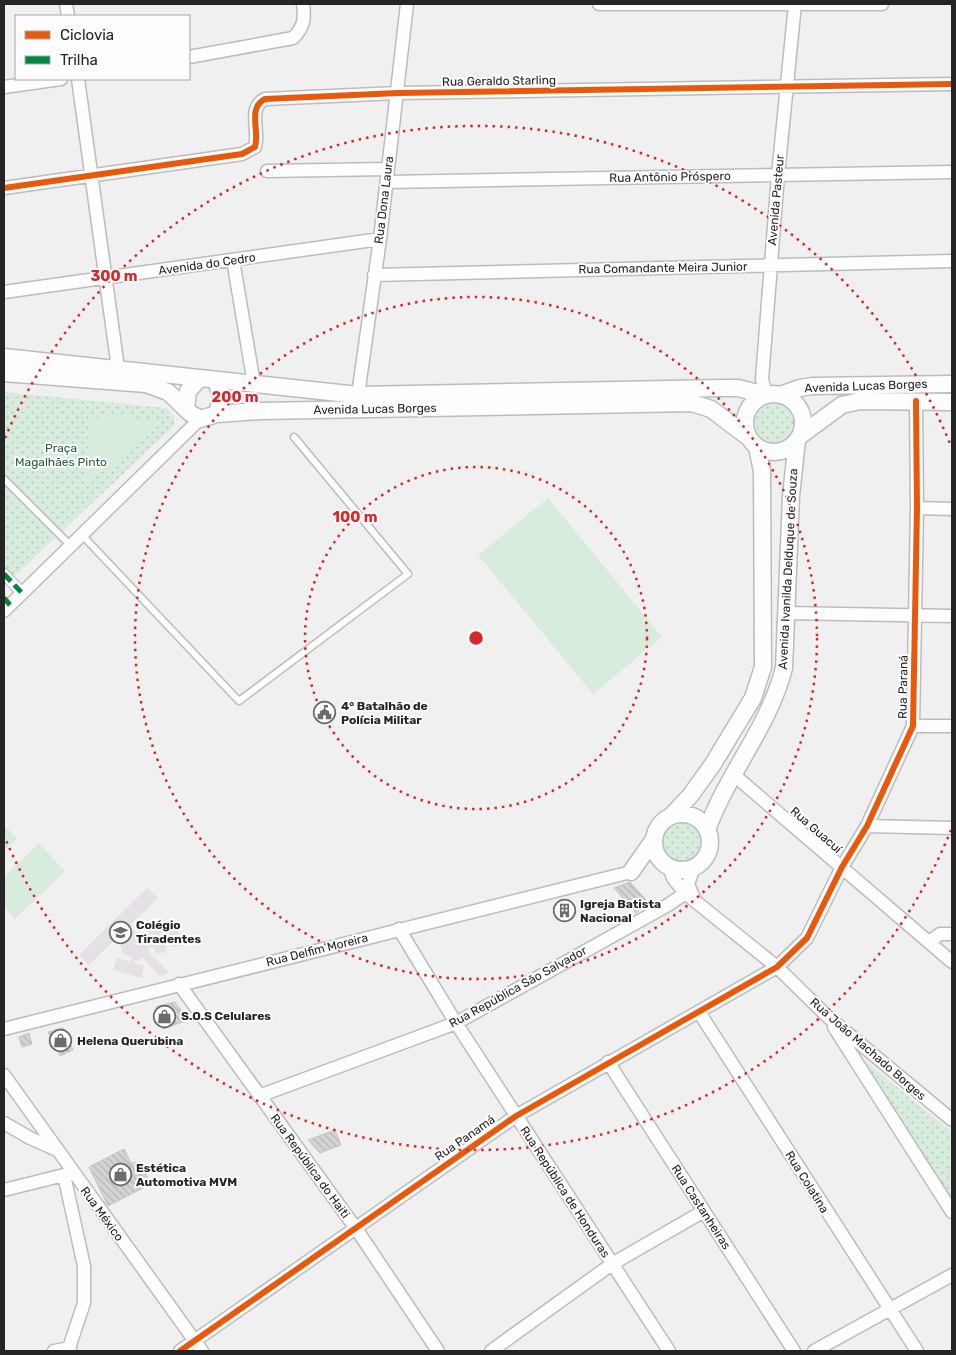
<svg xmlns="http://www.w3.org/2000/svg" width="956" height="1355" viewBox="0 0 956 1355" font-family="Rubik,sans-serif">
<defs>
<pattern id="grass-dots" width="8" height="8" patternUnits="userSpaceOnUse" patternTransform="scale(1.25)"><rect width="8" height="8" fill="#d7ecdc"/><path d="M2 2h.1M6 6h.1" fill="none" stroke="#b8cabd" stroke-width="1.8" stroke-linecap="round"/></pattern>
<pattern id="building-back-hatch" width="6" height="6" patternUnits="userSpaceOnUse" patternTransform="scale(1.25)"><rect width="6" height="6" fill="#d4d4d3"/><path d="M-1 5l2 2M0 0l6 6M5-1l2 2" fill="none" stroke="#b6b6b5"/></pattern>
</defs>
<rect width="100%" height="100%" fill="#f0f0f0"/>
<!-- built -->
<path fill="#e5e0e5" d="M147,888l11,10 -32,31 18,5 5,4 -1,-9 12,-3 3,13 7,-1 -3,-15 9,-2 6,24 -9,2 -2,-6 -6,2 1,9 -10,2 -2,-7 -6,1 1,4 20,21 -10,3 -16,-18 -10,4 11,4 -3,12 -28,-8 4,-12 13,4 2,-4 -10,-5 -1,-12 5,-4 -4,-4 -33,32 -10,-10z"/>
<!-- grass -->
<path fill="url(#grass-dots)" d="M4,392l162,16 8,8v10l-170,160z
M753 423a21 21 0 1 1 42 0a21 21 0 1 1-42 0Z
M658 842a23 23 0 1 1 46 0a23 23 0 1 1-46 0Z
M864,1060l88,72v70z"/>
<!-- garden -->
<path fill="#d7ecdc" d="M123,416l34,6 -39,39 -32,22 3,-65z
M548,498l114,139 -69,57 -115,-139z
M4,825l13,13 -13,13z
M39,843l26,28 -50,48 -11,-12v-30z"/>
<!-- building -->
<path fill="url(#building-back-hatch)" stroke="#c7c6c6" d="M630,882l18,20 -12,11 -22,-25z
M565,901l9,11 -11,9 -9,-12z
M175,1002l13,18 -25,9 -7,-22z
M63,1028l10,22 -13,6 -12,-24z
M29,1033l3,11 -10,3 -3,-10z
M335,1130l6,15 -21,8 -12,-13z
M124,1149l7,14 9,-1 11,22 -43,22 -19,-39z"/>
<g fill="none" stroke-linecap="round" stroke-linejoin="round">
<defs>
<path id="service" d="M4,479l67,67
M82,535l157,166 169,-127 -114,-137"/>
<path id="pedestrian" d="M4,574l18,19"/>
<path id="minor" d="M66,4l2,12
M599,4h283
M189,57l104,-19c11,-11 12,-19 10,-34
M78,79l40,289
M4,87l57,-8
M267,171l121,-2
M387,182l565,-10
M4,188l238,-34 13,-7c5,-16 -8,-39 10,-48l133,-6 554,-9
M233,260l21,124
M374,275l578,-14
M4,292l376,-53
M358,395l22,-156 27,-235
M766,395l-4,-16 16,-204 17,-171
M917,508l35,1
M4,611l196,-192
M787,613l165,3
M913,726h39
M734,775l218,187
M867,826l85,2
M669,867l4,11 12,15 92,74 51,50 124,103
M693,896l-5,-12 6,-17
M399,929l57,94 213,328
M929,942l11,-8h12
M179,984l178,246 81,121
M699,1012l218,339
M834,1027l118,185
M4,1029l627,-157
M608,1062l186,289
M4,1075l198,276
M259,1096l197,-73 212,-118 22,-15
M4,1123l26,15 27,12
M64,1175l20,91v37l-16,48
M4,1190l68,-17
M54,1351l16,-3
M180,1351l336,-235 261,-149 30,-29 35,-71 25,-41 46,-100 4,-218 -1,-107
M491,1351l121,-87 92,-53
M814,1351l138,-76"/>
<path id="tertiary" d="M4,357l354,38 365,-7h15l28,7
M4,373l142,11 22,8 22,21 10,6 17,-5 44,-3 431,-8 19,6 37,28
M216,380l5,17 -4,17
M745 423a29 29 0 1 1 58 0a29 29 0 1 1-58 0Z
M780,395l20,-7 12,-2 140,-2
M186,409l2,-18 12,-13
M801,435l41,-30 18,-4 92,1
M654 842a28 28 0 1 1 56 0a28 28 0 1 1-56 0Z
M671,816l19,-20 23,-32 40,-66 10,-31 -1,-196 -5,-24
M707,830c20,-56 62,-103 77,-162l7,-172 6,-56
M631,872l23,-33"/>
</defs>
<!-- service casing -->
<use href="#service" stroke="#bcbcbc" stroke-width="9"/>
<!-- pedestrian casing -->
<use href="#pedestrian" stroke="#bcbcbc" stroke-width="12"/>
<!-- minor casing -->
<use href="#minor" stroke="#bcbcbc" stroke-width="15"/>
<!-- tertiary casing -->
<use href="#tertiary" stroke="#bcbcbc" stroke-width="19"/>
<!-- service -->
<use href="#service" stroke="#fdfdfd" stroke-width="6"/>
<!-- pedestrian -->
<use href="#pedestrian" stroke="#fdfdfd" stroke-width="10"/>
<!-- minor -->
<use href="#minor" stroke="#fdfdfd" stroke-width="12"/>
<!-- tertiary -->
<use href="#tertiary" stroke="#fdfdfd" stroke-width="16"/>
<!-- quiet -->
<path stroke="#00873e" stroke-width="5" stroke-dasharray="10 5" stroke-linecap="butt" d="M4,574l18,19
M4,598l6,7"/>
<defs>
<path id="cycleway" d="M4,188l238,-34 13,-7c5,-16 -8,-39 10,-48l133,-6 554,-9
M180,1351l336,-235 261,-149 30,-29 35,-71 25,-41 46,-100 4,-218 -1,-107"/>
</defs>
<!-- cycleway casing -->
<use href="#cycleway" stroke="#fffcff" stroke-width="9"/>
<!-- cycleway -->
<use href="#cycleway" stroke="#e8590c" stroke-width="6"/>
</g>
<!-- distance rings -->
<g fill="none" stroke="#d62828" stroke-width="2.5" stroke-dasharray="2.5 5">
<circle cx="476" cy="638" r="171"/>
<circle cx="476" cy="638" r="341"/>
<path d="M951 830A512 512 0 0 1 5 838M5 438A512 512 0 0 1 951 446"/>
</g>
<!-- icons -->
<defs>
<symbol id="civic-ring" viewBox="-11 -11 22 22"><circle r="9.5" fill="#fffcff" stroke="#6d6c6d" stroke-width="1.5"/><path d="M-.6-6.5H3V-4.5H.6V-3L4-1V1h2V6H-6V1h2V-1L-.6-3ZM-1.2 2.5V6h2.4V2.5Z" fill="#6d6c6d"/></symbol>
<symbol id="building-ring" viewBox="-11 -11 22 22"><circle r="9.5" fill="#fffcff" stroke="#6d6c6d" stroke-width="1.5"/><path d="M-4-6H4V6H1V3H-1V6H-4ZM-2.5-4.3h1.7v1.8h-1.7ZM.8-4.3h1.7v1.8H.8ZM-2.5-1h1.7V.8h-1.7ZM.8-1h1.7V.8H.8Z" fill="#6d6c6d"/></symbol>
<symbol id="school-ring" viewBox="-11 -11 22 22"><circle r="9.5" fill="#fffcff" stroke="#6d6c6d" stroke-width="1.5"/><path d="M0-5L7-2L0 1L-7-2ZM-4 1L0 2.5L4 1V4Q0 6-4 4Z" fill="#6d6c6d"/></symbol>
<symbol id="shop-ring" viewBox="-11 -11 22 22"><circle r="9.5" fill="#fffcff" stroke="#6d6c6d" stroke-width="1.5"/><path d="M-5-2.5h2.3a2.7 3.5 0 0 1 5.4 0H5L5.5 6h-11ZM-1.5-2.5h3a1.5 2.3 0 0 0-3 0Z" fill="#6d6c6d"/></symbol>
</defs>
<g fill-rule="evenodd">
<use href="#civic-ring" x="312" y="700" width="25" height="25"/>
<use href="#building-ring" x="552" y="898" width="25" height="25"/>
<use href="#school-ring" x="108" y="920" width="25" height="25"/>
<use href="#shop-ring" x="152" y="1004" width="25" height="25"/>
<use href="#shop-ring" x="48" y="1028" width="25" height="25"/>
<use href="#shop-ring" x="108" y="1162" width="25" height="25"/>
</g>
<g text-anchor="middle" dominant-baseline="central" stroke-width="4" stroke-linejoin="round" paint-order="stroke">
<!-- street labels -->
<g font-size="12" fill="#262526" stroke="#fffcff">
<text transform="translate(499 81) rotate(-1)">Rua Geraldo Starling</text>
<text transform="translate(670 177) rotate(-1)">Rua Antônio Próspero</text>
<text transform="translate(384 200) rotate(-83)">Rua Dona Laura</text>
<text transform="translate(776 200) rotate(-85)">Avenida Pasteur</text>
<text transform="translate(207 264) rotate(-8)">Avenida do Cedro</text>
<text transform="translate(663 268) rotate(-1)">Rua Comandante Meira Junior</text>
<text transform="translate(866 386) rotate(-2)">Avenida Lucas Borges</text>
<text transform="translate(375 409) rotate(-1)">Avenida Lucas Borges</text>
<text transform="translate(788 569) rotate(-87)">Avenida Ivanilda Delduque de Souza</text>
<text transform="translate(903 687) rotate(-89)">Rua Paraná</text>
<text transform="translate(816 830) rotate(41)">Rua Guacuí</text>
<text transform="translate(317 950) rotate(-14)">Rua Delfim Moreira</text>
<text transform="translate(518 987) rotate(-29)">Rua República São Salvador</text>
<text transform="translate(868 1049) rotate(41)">Rua João Machado Borges</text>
<text transform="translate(465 1138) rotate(-35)">Rua Panamá</text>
<text transform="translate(310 1166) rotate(54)">Rua República do Haiti</text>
<text transform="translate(807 1182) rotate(58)">Rua Colatina</text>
<text transform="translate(565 1192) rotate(57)">Rua República de Honduras</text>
<text transform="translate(701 1207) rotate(57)">Rua Castanheiras</text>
<text transform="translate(102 1214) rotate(54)">Rua México</text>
</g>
<!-- park labels -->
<g font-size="12" fill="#26603a" stroke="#fffcff">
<text x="61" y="448">Praça<tspan x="61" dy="14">Magalhães Pinto</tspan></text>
</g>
<!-- poi labels -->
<g font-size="12" font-weight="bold" fill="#262526" stroke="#fffcff" text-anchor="start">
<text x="341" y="706">4° Batalhão de<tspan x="341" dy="14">Polícia Militar</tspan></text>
<text x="580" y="904">Igreja Batista<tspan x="580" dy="14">Nacional</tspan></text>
<text x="136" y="925">Colégio<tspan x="136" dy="14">Tiradentes</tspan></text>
<text x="181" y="1016">S.O.S Celulares</text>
<text x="77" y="1041">Helena Querubina</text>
<text x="136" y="1168">Estética<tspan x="136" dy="14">Automotiva MVM</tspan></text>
</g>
</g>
<circle cx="476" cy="638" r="8" fill="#d62828" stroke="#fffcff" stroke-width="2.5"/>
<g font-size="15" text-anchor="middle" font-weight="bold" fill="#d62828" stroke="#fffcff" stroke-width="4" stroke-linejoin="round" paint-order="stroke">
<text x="114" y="281">300 m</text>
<text x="235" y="402">200 m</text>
<text x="355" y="522">100 m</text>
</g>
<!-- border -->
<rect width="956" height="1355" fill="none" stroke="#262526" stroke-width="10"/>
<!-- legend -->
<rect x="15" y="15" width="175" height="65" fill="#fffcff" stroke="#a8a6a8"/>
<rect x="25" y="31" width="25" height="8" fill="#e8590c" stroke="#a8a6a8"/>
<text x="60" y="40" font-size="15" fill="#262526">Ciclovia</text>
<rect x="25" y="56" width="25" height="8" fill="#00873e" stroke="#a8a6a8"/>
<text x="60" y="65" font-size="15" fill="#262526">Trilha</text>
</svg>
